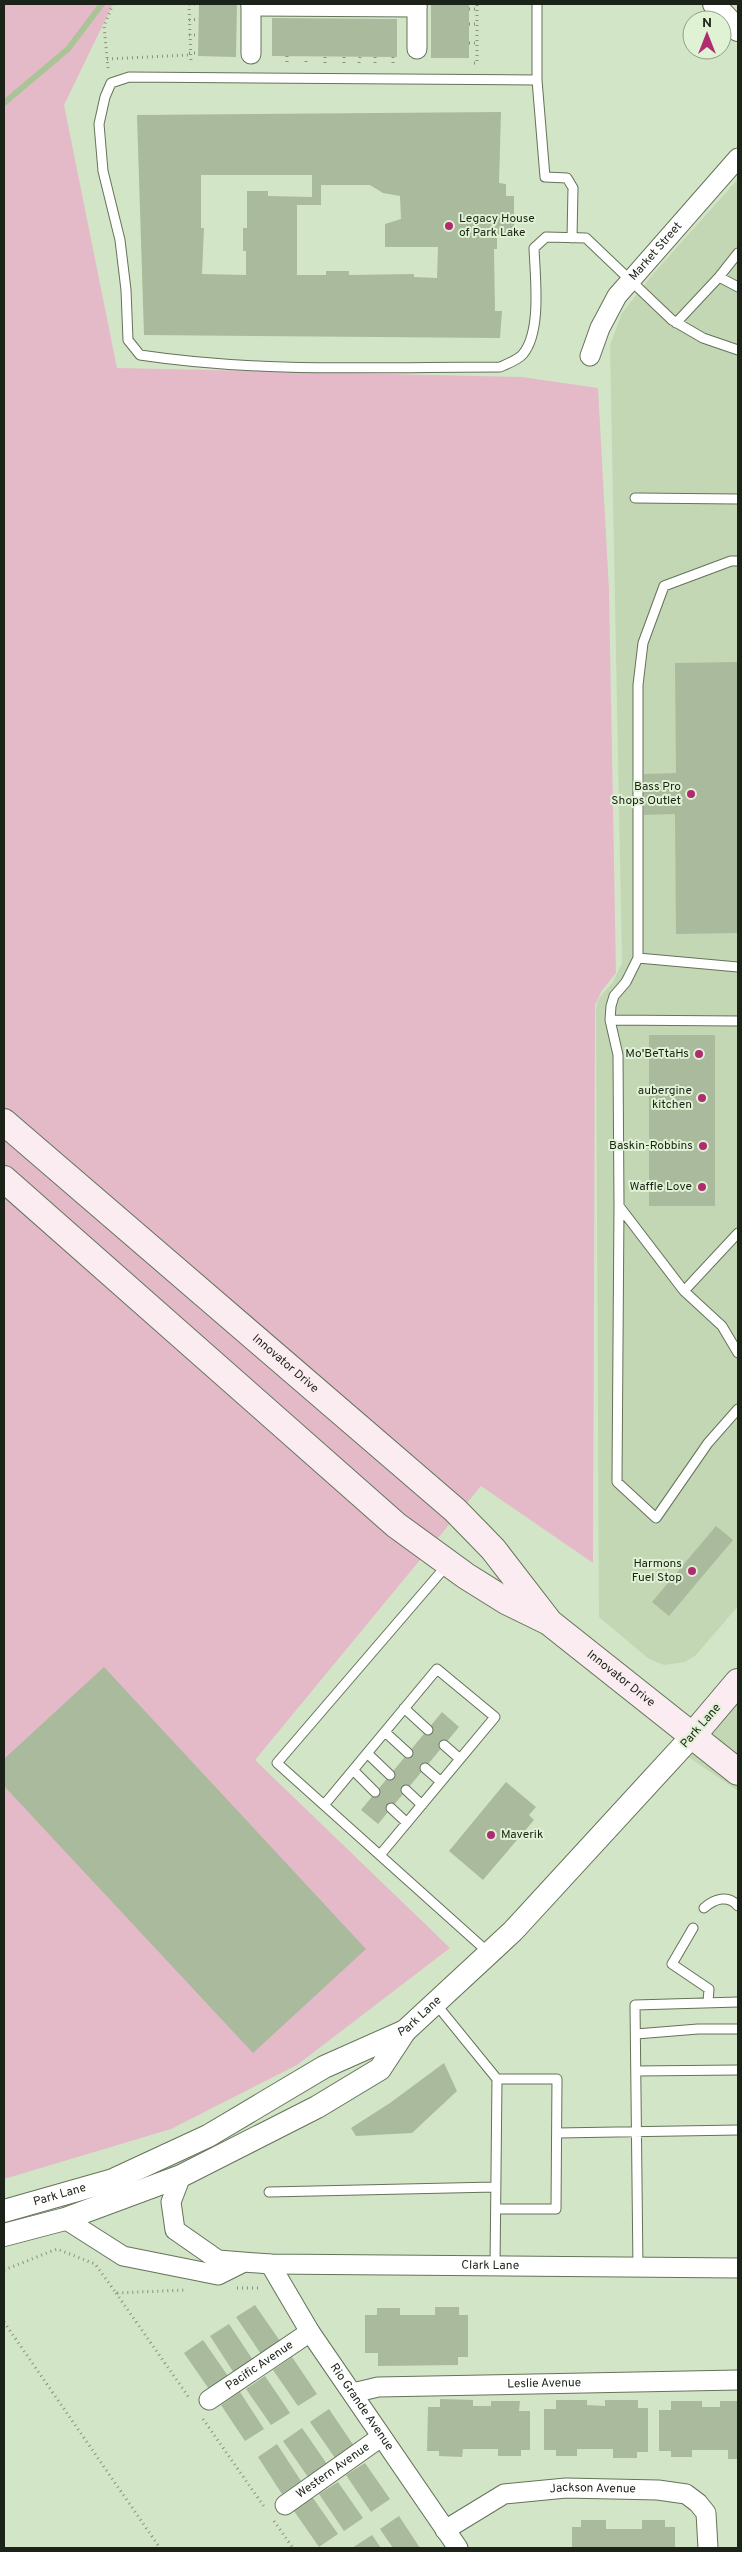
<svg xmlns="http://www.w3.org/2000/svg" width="742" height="2552" viewBox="0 0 742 2552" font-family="Overpass,sans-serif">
<rect width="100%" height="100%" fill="#d3e5c7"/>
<!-- built -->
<path fill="#c3d7b4" d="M738,179v1427l-42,49 -11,7 -21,3 -15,-6 -50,-42 -3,-609 3,-10 14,-16 9,-19 -12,-618 12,-32 31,-39z
M738,1681v110l-64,-44z"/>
<!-- green -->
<path fill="#e4bac9" d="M4,4h109l-49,101 53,263 405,9 76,11 11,202 7,383 -15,19 -6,13 -2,558 -112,-77 -226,274 195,188 -153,117 -126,64 -167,50z"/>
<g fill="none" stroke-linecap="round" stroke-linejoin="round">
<!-- stream -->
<path stroke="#aac497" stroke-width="6" d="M4,103l64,-54 34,-45"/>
</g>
<!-- building -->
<path fill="#a9ba9d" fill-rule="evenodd" d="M199,4h38l-1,53 -38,-1z
M431,4h38v54h-38z
M272,18l125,1v38l-125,-1z
M501,112l-2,71 7,1v12h8v39h-17v14h-3l1,62h7l-2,27 -356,-3 -7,-220zM201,175h111v22l-44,-1v-5h-21v37h-4v23h3v24l-44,-1 2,-46h-3zM321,185h49l13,8 17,3 1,23 -16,5v23h53l-1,31 -23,-1v-3l-65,1v-4h-23v4h-29v-70h24z
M738,662v271l-62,1 -1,-120 -31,1v-41l32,-1 -1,-110z
M649,1035h66v171h-66z
M716,1526l17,14 -64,76 -17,-14z
M104,1667l262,282 -113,104 -249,-267v-27z
M442,1712l17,15 -81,97 -17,-14z
M506,1782l30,25 -7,8 5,5 -51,60 -34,-29z
M444,2063l13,28 -45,42 -56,3 -5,-8 39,-25z
M255,2305l25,36 -19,13 -25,-37z
M435,2307h24v8h9v42h-10v8l-80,1v-13h-13v-38h12v-7h23v7h35z
M229,2324l24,36 -19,13 -24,-37z
M203,2340l25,36 -19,13 -25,-36z
M292,2357l25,37 -19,12 -25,-36z
M265,2376l25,37 -19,12 -25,-36z
M240,2392l24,37 -19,12 -24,-36z
M440,2399l33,1v6h18v-5h29l-1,10h11v39h-9v6h-23v-7h-35l-1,8 -23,-1v-5h-12l1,-44h12z
M556,2400h31v5l18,1v-6h33v8h10v44h-11v6h-24v-9h-36v7h-21v-6h-12v-41h12z
M671,2401h31v6h18v-6h18v58h-10v-9h-36v7h-21v-6h-12v-41h12z
M329,2409l25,37 -19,12 -25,-36z
M302,2428l25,36 -19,13 -25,-36z
M277,2444l24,37 -19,13 -24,-37z
M365,2463l25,36 -19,13 -25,-37z
M338,2482l25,36 -19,13 -25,-37z
M313,2498l25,36 -19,13 -25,-36z
M399,2516l21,32h-27l-13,-19z
M581,2520h25v9h36v-9h23v7h10v21h-103v-21h9z
M372,2535l9,13h-29z"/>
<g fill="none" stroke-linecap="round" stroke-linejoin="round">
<defs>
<path id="service" d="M537,4v76l-408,-3 -18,6 -6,14 -6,27 4,47 17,69 6,50 2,50 12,15c119,18 241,12 360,12 7,-3 18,-7 23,-13 19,-23 12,-78 11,-106l12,-11 40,1 86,82 31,18 35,12
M537,80l8,97 22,1 6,10 -1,50
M719,277l19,-24
M676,323l43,-46 19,10
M635,498l103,1
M738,561h-7l-67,25 -21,57 -5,42v273l100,9
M638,958l-12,24 -12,14 -3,10 -1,14 8,35 1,151 65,85 38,35 16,27
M610,1020l128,1
M619,1206l-2,276 39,36 52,-75 30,-34
M684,1291l54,-58
M447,1565l-170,198 212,190
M404,1708l24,22
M385,1732l23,21
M444,1745l16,14
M367,1753l23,22
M425,1768l16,14
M353,1770l22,22
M406,1790l16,15
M324,1805l113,-136 58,48 -115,138
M391,1808l16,15
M704,1908c10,-9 24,-14 34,-2
M693,1928l-21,36 37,25 -1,13
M436,2004l61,75 -2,187
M636,2034l62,-5h40
M636,2071l102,-1
M557,2133l181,-3
M269,2192l226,-5
M496,2209h60l1,-130h-60
M638,2269l-3,-264 103,-3"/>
<g id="minor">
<path d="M417,4v45"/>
<path d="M251,6l166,1"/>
<path d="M251,54v-50"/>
<path id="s1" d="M590,356l10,-28 17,-32 121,-138"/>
<path id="s2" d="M181,2176l-10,26 4,28 43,30 52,4 468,4"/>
<path d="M65,2219l58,37 95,19 24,-12"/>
<path id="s3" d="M270,2264l40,68 148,216"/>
<path id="s4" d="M353,2393l25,-6 360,-7"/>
<path id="s5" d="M209,2400l101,-68"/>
<path id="s6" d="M285,2505l96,-68"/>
<path id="s7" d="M445,2530l59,-36 62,-6 92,2 28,4 12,9 8,10 2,35"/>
</g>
<g id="tertiary">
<path d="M714,4l24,26"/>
<path id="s8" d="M4,2211l109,-31 95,-44 116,-69 81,-36 108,-100 181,-197"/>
<path d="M4,2235l61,-16 116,-43 136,-69 63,-38 25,-38"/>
</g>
<g id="secondary">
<path id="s9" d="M4,1122l451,388 38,39 54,70"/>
<path id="s10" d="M4,1179l392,346 70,51 40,25 43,21 189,150"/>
<path d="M694,1734l44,-52"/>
</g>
</defs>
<!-- service casing -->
<use href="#service" stroke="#647359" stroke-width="11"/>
<!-- minor casing -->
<use href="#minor" stroke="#647359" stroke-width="21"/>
<!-- tertiary casing -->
<use href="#tertiary" stroke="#647359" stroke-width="24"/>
<!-- secondary casing -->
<use href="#secondary" stroke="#647359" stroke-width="28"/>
<!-- path -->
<path stroke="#86937d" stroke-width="3" stroke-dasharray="1 4" stroke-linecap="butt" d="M189,4l2,58
M189,4h10
M469,9h8
M189,20l10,-1
M469,24h8
M189,35h10
M469,43h8
M189,53h9
M287,56v6
M344,57v6
M375,57v6
M393,57v6
M107,59l82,-4
M306,62v-5
M325,63v-6
M359,63l1,-6
M474,63h3v-59
M108,68l-4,-42 9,-22
M4,2270l53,-21 38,15 21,29 70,-3
M237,2288h24
M116,2293l74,106
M4,2322l156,226
M203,2419l62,89
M274,2521l19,27"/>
<!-- service -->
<use href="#service" stroke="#fff" stroke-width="9"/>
<!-- minor -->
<use href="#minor" stroke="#fff" stroke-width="19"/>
<!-- tertiary -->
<use href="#tertiary" stroke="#fff" stroke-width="22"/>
<!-- secondary -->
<use href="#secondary" stroke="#fbecf2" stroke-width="26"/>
</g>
<!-- markers -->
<g fill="#b12b6f" stroke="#e0f2d4" stroke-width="2">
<circle cx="449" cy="226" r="5"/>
<circle cx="691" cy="794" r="5"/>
<circle cx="699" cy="1054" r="5"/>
<circle cx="702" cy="1098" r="5"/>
<circle cx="703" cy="1146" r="5"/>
<circle cx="702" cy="1187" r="5"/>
<circle cx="692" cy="1571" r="5"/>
<circle cx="491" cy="1835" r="5"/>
</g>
<g text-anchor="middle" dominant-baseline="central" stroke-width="4" stroke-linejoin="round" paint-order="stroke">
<!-- poi labels -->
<g font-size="12" fill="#1b2217" stroke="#e0f2d4" text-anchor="end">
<text x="459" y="219" text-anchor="start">Legacy House<tspan x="459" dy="14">of Park Lake</tspan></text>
<text x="681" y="787">Bass Pro<tspan x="681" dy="14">Shops Outlet</tspan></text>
<text x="689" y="1054">Mo'BeTtaHs</text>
<text x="692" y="1091">aubergine<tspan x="692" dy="14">kitchen</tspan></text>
<text x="693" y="1146">Baskin-Robbins</text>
<text x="692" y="1187">Waffle Love</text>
<text x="682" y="1564">Harmons<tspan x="682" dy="14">Fuel Stop</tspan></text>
<text x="501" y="1835" text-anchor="start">Maverik</text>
</g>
<!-- street labels -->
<g font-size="12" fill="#1b2217" stroke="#e0f2d4">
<text stroke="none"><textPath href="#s1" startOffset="125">Market Street</textPath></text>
<text stroke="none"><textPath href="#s9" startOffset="371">Innovator Drive</textPath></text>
<text stroke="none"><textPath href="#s10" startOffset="796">Innovator Drive</textPath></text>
<text transform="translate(701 1726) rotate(-49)">Park Lane</text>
<text stroke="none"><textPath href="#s8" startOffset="462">Park Lane</textPath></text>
<text stroke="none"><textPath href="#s8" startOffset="58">Park Lane</textPath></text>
<text stroke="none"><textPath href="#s2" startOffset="381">Clark Lane</textPath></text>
<text stroke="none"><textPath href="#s5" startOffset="61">Pacific Avenue</textPath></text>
<text stroke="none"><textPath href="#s4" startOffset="192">Leslie Avenue</textPath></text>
<text stroke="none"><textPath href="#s3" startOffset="170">Rio Grande Avenue</textPath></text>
<text stroke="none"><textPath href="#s6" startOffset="59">Western Avenue</textPath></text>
<text stroke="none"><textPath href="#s7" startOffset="158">Jackson Avenue</textPath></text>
</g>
</g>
<!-- border -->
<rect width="742" height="2552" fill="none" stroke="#1b2217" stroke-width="10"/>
<!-- north arrow -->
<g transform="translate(707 35)"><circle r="24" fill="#e0f2d4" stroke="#919f88"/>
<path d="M0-4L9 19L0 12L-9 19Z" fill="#b12b6f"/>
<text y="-8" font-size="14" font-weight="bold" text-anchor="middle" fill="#1b2217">N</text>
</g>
</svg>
